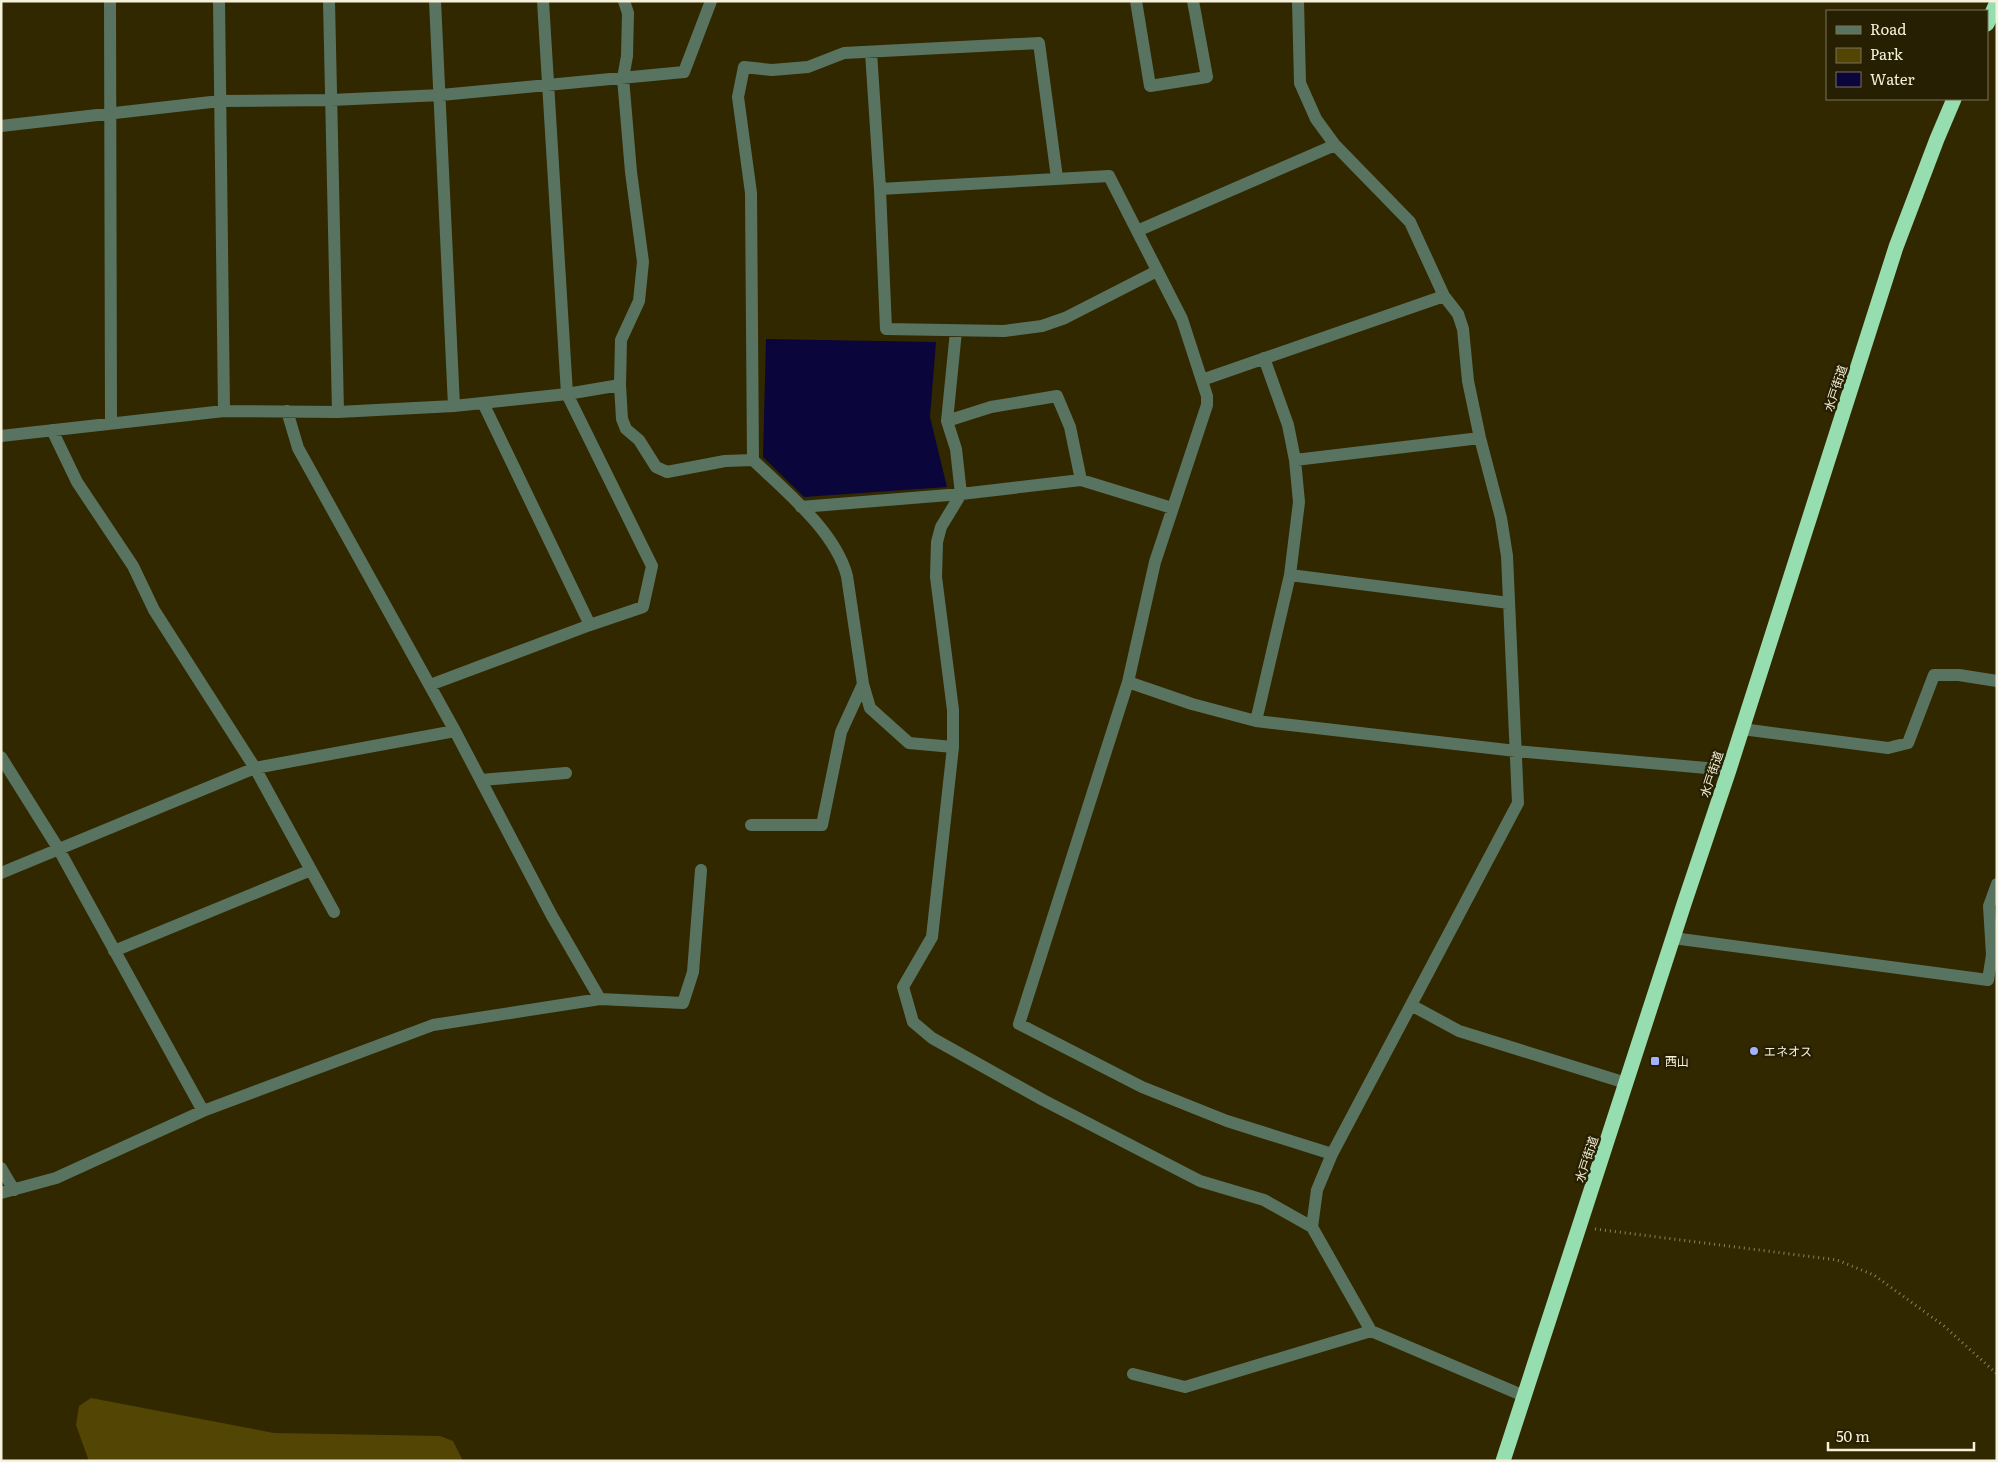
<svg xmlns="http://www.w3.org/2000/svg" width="1998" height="1462" viewBox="0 0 1998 1462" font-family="Literata,'Noto Sans JP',serif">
<rect width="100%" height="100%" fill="#322800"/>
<!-- green -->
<path fill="#534504" d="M91,1398l183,35 166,3 13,5 10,20h-374l-13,-36 3,-19z"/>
<!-- water -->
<path fill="#0a053a" d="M766,339l170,3 -6,75 17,70 -143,10 -41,-40z"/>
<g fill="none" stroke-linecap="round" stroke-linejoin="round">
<!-- path -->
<path stroke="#898262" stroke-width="3" stroke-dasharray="1 4" stroke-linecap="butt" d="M1595,1229l242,31 37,15 70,51 53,48"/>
<!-- minor -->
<path stroke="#587461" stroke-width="12" d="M110,1l1,422
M219,1l5,410
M329,1l9,411
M435,1l19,405
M543,1l24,393 53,-9
M624,1l4,12 -1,43 -4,22 8,94 12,90 -4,39 -18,39 -1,45 2,34 4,10 13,11 17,27 11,5 58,-11 28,-1c33,32 82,71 94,116l16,108 7,24 39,35 44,4
M1136,1l14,85 57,-9 -14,-76
M1298,1l2,82 16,36 19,26 75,77 34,74 14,18 5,15 5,52 12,57 21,80 6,38 11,247 -186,351 -15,36 -5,37
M871,52l9,137 6,140 118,2 38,-5 23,-8 92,-47
M1,126l219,-25 111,-1 110,-5 243,-23 27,-71
M880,189l229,-13 73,143 25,77v9l-52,157 -27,120 -109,342 123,63 85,34 105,33
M1137,231l198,-86
M956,331l-9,90 9,28 5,45 -20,33 -4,15 -1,35 17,133v37l-21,190 -29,50 10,35 19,16 111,62 157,81 64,19 48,27 59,104 153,65
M1202,380l242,-84
M483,403l107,222
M287,411l11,37 157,283 97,185 48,83
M947,421l44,-14 66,-11 13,31 11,53
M52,430l25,52 56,84 21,44 101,158 79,144
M1,436l223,-25 114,1 116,-6 113,-12 85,172 -9,41 -53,18 -160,60
M753,460l-2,-267 -13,-96 6,-30 28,3 36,-3 36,-14 195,-10 18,135
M1295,460l185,-22
M801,507l160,-13 120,-14 91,28
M1290,575l219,28
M1128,682l64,22 64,17 260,30 213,19
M1256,721l34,-146 9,-73 -4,-42 -7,-35 -24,-67
M1742,729l146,19 20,-5 26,-68h25l38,6
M1,757l57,91 145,263
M481,780l85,-7
M751,825h71l19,-93 22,-48
M1,873l254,-105 200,-37
M1673,938l315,42 4,-25 -3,-49 8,-22
M114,951l197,-81
M1411,1005l48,26 167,52
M1,1168l13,22
M1,1193l55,-15 147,-67 230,-86 167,-26 83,4 10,-31 8,-102
M1133,1374l52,13 186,-56"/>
<!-- highway -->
<path stroke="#96ddaf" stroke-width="15" d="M1987,24l10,-22
M1503,1461l181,-557 45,-134 167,-523 41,-108 17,-40"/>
</g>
<!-- markers -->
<g fill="#a4b2fc" stroke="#261f01" stroke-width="2">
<circle cx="1754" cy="1051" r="5"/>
<rect x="1650" y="1056" width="10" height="10" rx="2.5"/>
</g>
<g text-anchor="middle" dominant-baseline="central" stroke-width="5" stroke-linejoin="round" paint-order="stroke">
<!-- street labels -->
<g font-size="12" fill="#f6f1db" stroke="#261f01">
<text transform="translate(1835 388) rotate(-72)">水戸街道</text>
<text transform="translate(1711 774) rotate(-72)">水戸街道</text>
<text transform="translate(1586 1159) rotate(-72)">水戸街道</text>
</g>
<!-- poi labels -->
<g font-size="12" fill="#f6f1db" stroke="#261f01" text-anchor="start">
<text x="1764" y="1051">エネオス</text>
<text x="1665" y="1061">西山</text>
</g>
</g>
<!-- border -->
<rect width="1998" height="1462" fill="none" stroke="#f6f1db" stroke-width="5"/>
<!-- legend -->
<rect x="1826" y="10" width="162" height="90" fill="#261f01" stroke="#797358"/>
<rect x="1836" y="26" width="25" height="8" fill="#587461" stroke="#797358"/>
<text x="1870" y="35" font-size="15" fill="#f6f1db">Road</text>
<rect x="1836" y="48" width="25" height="15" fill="#534504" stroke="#797358"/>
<text x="1870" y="60" font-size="15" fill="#f6f1db">Park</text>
<rect x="1836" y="72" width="25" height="15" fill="#0a053a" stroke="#797358"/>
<text x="1870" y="85" font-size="15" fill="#f6f1db">Water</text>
<!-- scale -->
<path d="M1828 1442v8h146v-8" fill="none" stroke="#f6f1db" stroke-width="2.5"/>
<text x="1836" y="1442" font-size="15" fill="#f6f1db" stroke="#261f01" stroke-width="4" paint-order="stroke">50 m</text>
</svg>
